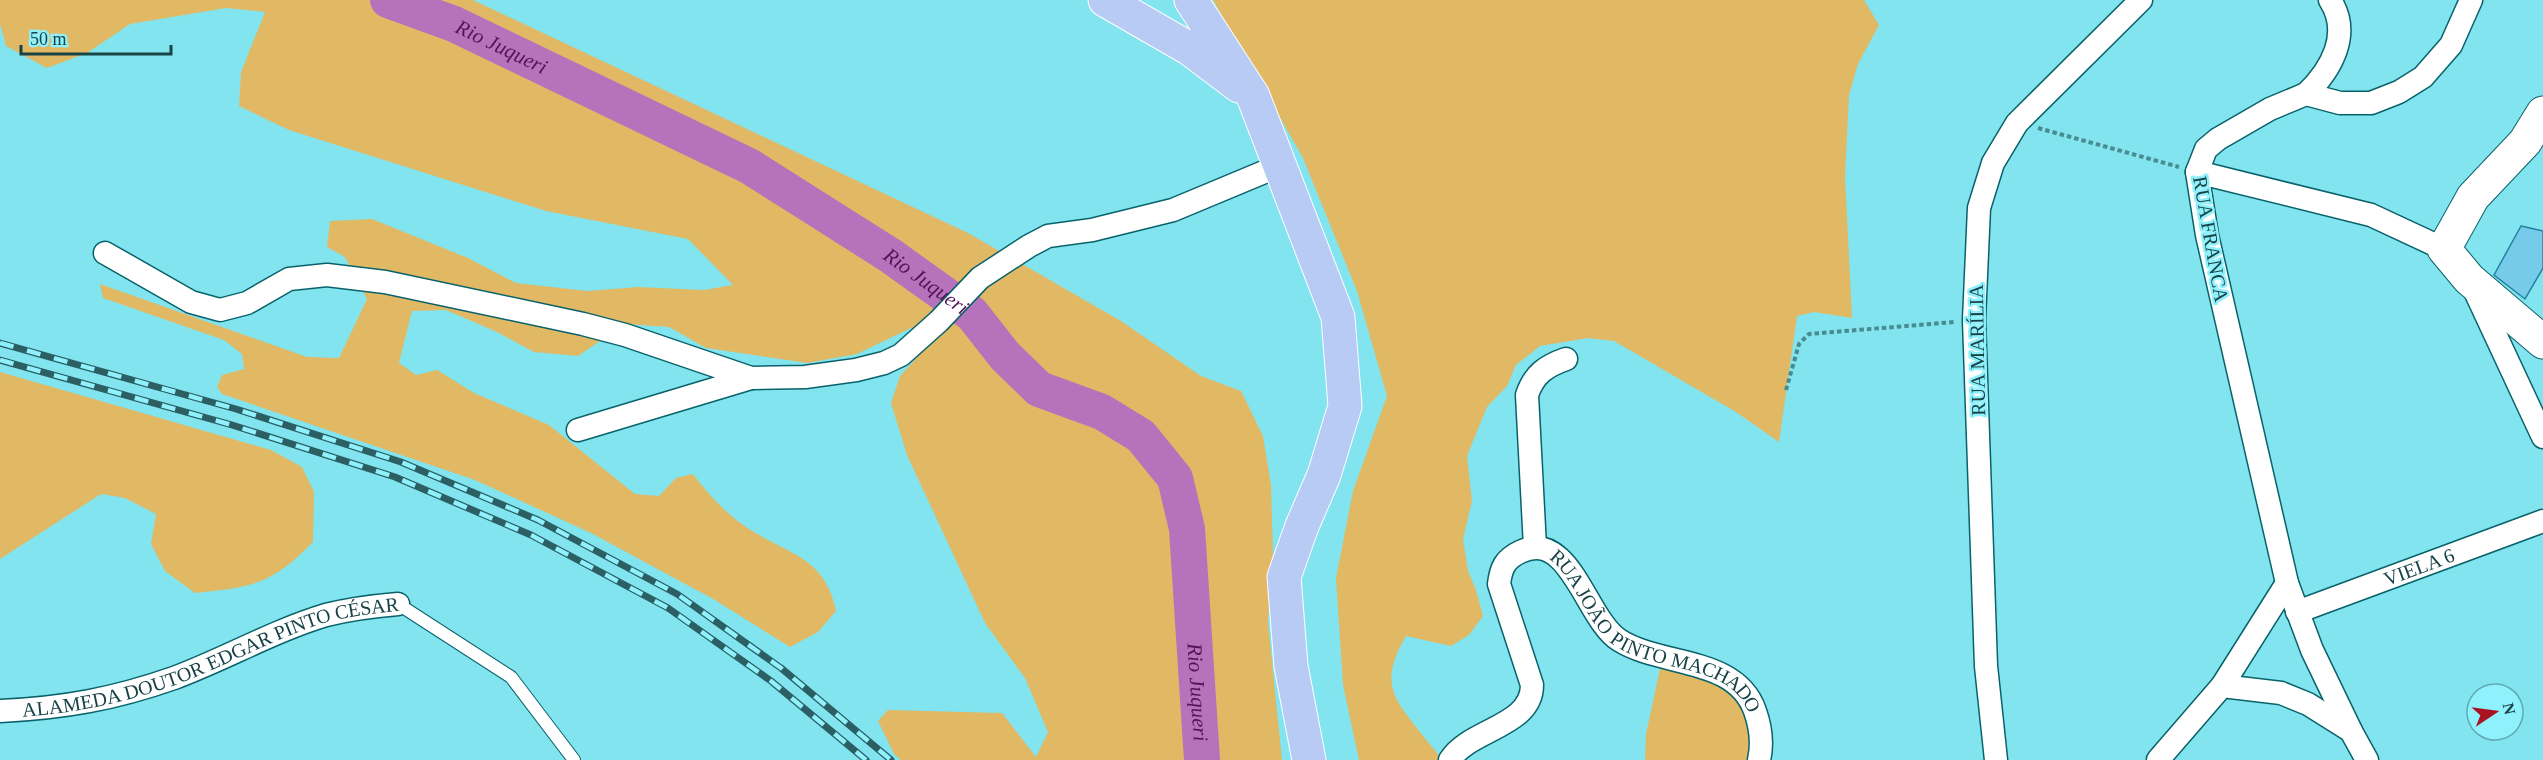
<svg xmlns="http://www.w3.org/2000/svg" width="2543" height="760" viewBox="0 0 2543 760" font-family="'Times New Roman',serif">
<rect width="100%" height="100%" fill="#81e4ee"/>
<!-- green -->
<path fill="#e1b964" d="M0,0h473l495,233 153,88 80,55 40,15 22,45 8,49 2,67 -5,70 14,138h-381l-7,-6 -16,-33 10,-11 114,3 34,44 12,-25 -23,-54 -40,-55 -78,-168 -16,-52 9,-27 33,-36 -22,-12 -54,26 -50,9 -101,-15 -37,-21 -44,-3 -47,32 -44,-4 -37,-20 -51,-22 -34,1 -13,52 17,12 21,-5 37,23 75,32 86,69 24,2 17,-18 17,-4c15,20 34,41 56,55 41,26 76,28 87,82l-18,21 -28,15 -75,-47 -124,-67 -116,-53 -253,-86 -5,-7 5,-12 22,-6 -2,-15 -18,-14 -121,-42 -3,-14 207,73 32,1 28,-59 -22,-42 -18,-10 3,-26 42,-2 96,39 48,25 71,8 51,-4 66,3 29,-5 -45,-46 -142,-28 -257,-81 -50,-24 2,-34 24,-60 -39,-4 -96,16 -43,29 -40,15 -41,-22 -6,-22z
M1213,0h651l15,25 -21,39 -9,31 -4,82 7,141 -38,-6 -17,4 -18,126 -43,-30 -122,-71 -26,-3 -48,8 -24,19 -9,21 -20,21 -20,49 5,45 -9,38 5,32 8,19 7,26 -14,19 -18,11 -45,-10c-30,51 -9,65 21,105 5,6 12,13 14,19h-82l-16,-75 -7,-107 17,-87 34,-95 -30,-105 -54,-133z
M0,372l271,78 31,17 12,25 -1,50c-42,43 -61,45 -118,51l-30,-22 -14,-27 5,-30 -31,-16 -24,-4 -101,65z
M1661,664l37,5 50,34 5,57h-108l1,-26z"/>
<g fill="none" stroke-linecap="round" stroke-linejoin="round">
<!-- river -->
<path stroke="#b772bc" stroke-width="36" id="s1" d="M388,0l66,24 295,142 142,90 81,58 33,42 34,33 63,23 39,24 34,42 12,51 15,231"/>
</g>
<!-- building -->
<path fill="#76cbeb" stroke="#25809e" stroke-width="1.5" d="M2521,226l22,5v37l-18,31 -31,-24z"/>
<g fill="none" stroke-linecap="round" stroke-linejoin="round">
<defs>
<path id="service" d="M398,604l113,73 63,83"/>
<g id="minor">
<path d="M2306,94c25,-24 46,-60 24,-94"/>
<path d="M2197,172l174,43 73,34"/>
<path d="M105,253l86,49 29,8 27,-7 42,-24 38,-4 58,7 198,42 42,11 126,43 54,-1 51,-7 28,-7 17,-8 38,-34 41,-43 49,-32 19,-10 44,-6 81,-20 108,-45"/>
<path d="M2474,289l69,148"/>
<path d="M578,430l173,-52"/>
<path d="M1535,547l-8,-152c7,-21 19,-29 39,-36"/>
<path id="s2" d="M2297,612l246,-91"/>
<path d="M2222,686l65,-103"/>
<path id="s3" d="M0,711c64,-3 114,-12 174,-33 51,-19 99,-47 152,-63 24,-6 48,-9 72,-11"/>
<path d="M2351,731l-39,-81 -25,-67 -80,-348 -10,-63 9,-23 12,-10 52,-30 36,-15 34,9h31l28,-11 24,-15 28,-32 20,-45"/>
<path id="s4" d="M1450,760c19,-31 82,-33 82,-75l-33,-101c2,-16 6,-25 21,-32 50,-24 66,67 99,88 42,27 117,16 136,71 6,17 8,32 4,49"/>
<path d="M1996,760l-10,-94 -12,-346 5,-112 14,-45 24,-40 124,-123"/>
<path d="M2158,760l64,-74 59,7 27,11 43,27 16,29"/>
</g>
<path id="secondary" d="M2543,113l-18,29 -52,55 -29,52 25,30 74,63"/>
<path id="primary" d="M1105,0l85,49 49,37
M1191,0l62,96 85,221 7,89 -21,69 -22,51 -18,51 7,89 18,94"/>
</defs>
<!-- service casing -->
<use href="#service" stroke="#09626a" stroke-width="14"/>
<!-- minor casing -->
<use href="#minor" stroke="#09626a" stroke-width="25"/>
<!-- secondary casing -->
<use href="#secondary" stroke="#09626a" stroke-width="35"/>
<!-- primary casing -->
<use href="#primary" stroke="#fff" stroke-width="35"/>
<!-- path -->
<path stroke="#488c92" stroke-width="4" stroke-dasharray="4.5 3" stroke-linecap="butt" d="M2038,128l141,39
M1786,390l13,-46 10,-10 146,-12"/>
<!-- service -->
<use href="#service" stroke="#fff" stroke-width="12"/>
<!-- minor -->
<use href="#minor" stroke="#fff" stroke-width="22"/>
<!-- secondary -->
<use href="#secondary" stroke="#fff" stroke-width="33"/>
<!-- primary -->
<use href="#primary" stroke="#b7cbf4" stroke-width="33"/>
<defs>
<path id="rail" d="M0,343l236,66 165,53 137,58 139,74 104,74 110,92
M0,360l232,65 163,52 136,58 137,73 103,73 95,79"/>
</defs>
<!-- rail casing -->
<use href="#rail" stroke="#2b5f64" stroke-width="7"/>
<!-- rail -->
<use href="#rail" stroke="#8ef1fc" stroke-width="4.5" stroke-dasharray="14" stroke-linecap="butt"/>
</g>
<g text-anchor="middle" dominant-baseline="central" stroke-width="5" stroke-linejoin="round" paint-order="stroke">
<!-- street labels -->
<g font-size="20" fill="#194347" stroke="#8ef1fc">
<text transform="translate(2211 239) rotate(80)">RUA FRANCA</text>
<text transform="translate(1977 350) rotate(-91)">RUA MARÍLIA</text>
<text stroke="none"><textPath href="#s2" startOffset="130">VIELA 6</textPath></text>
<text stroke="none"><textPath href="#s4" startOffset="432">RUA JOÃO PINTO MACHADO</textPath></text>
<text stroke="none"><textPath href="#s3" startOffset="219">ALAMEDA DOUTOR EDGAR PINTO CÉSAR</textPath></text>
</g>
<!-- water labels -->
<g font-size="21" font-style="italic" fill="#531358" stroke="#8ef1fc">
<text stroke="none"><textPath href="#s1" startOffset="123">Rio Juqueri</textPath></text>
<text stroke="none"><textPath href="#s1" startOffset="609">Rio Juqueri</textPath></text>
<text stroke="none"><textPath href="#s1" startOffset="1149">Rio Juqueri</textPath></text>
</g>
</g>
<!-- north arrow -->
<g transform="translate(2495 712) rotate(77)"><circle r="28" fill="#8ef1fc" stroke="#5fabb4" stroke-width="1.5"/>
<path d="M0-4.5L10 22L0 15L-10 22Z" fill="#a91421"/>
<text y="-9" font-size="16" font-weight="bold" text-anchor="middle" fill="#194347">N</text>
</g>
<!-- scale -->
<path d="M21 45v9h150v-9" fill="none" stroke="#194347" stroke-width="3"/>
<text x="30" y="45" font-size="18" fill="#194347" stroke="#8ef1fc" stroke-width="4.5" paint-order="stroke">50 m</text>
</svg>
